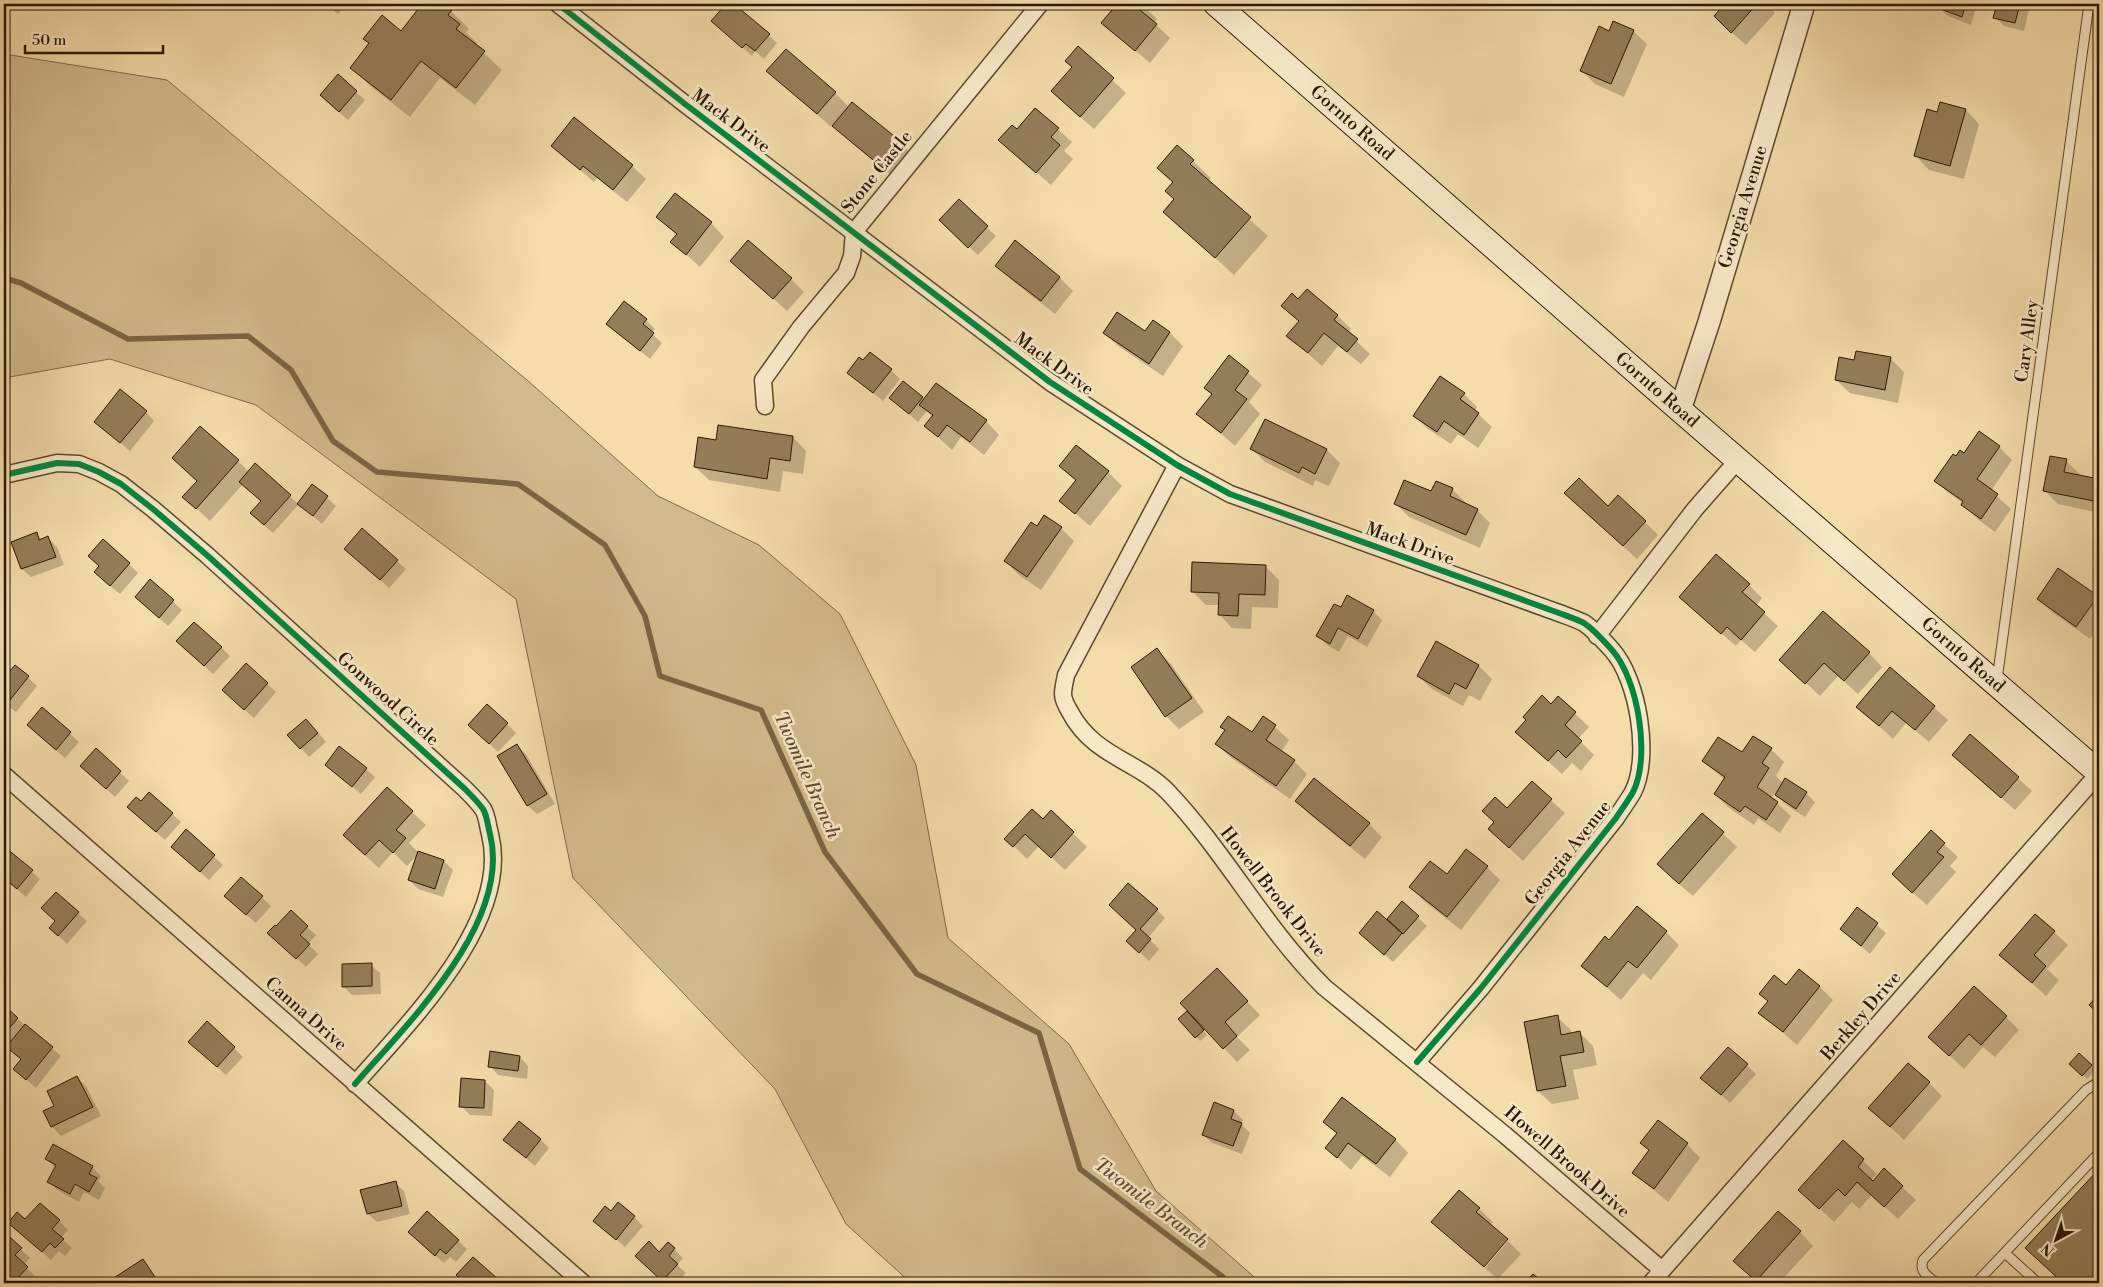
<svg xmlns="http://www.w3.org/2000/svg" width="2103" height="1287" viewBox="0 0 2103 1287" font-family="'Libre Bodoni',serif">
<rect width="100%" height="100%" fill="#f4dcab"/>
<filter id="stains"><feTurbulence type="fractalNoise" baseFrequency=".004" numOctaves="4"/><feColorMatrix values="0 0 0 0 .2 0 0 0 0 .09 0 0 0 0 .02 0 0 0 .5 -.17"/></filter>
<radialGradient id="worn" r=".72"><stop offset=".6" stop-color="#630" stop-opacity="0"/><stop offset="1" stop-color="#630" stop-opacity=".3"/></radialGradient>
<!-- green -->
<path fill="#d1bb8e" stroke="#7d6a47" d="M4,54l163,26 360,300 131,116 101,49 81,69 76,151 32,173 121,106 87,147 105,92h-350l-65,-59 -71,-135 -202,-211 -57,-279 -260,-194 -146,-46 -106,19z"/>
<!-- shadow -->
<path fill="#0003" d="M326,4h20l-8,10z
M424,4h18l9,7 18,18 -3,3 11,11 -2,2 27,25 -27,35 -35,-27 -30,39 -41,-32 -18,-18 50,-35z
M696,4h15l-6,7z
M727,4h5l45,39 -13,16 -9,-8 -3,5 -39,-35z
M1118,4h24l15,15 -3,4 16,15 -20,25 -47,-40z
M1721,4h45l9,9 -29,32 -17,-15 -5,-24z
M1941,4h27l7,7 -4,14 -23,-9 -9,-8z
M1998,4l32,1 -6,26 -20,-5 -9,-9z
M1633,31l14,13 -23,53 -29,-13 -14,-14 28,-38z
M1078,48l48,45 -32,36 -28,-25z
M768,71l67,22 14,14 3,-3 51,41 13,14 -18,22 -51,-42 -15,-14 -1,2z
M356,92l9,8 -17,20 -18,-16z
M1036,110l36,32 -8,9 9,8 -22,26 -37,-32 3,-22z
M1966,110l13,14 -15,55 -35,-9 -13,-14z
M574,119l58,47 14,13 -19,23 -30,-24 -3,4 -42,-36z
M1193,161l18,17 -3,4 60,54 -34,39 -69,-63 11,-12 -2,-17 -15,-15z
M959,201l37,35 -18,19 -29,-26z
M657,217l54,6 13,14 -24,30 -28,-25 5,-7z
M1015,242l45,36 13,13 -18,23 -45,-35 -13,-14z
M732,261l59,18 13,13 -17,19z
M1299,300l39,16 13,13 -3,4 22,21 -9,10 -23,-18 -16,20 -34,-30 11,-14 -16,-16z
M646,320l9,9 -4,4 11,10 -12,16 -42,-35z
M1153,322l17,11 13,13 -20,30 -45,-30 -14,-13h41z
M1230,357l32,28 -13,17 11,12 -25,32 -37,-32 15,-19 -8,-7z
M1890,358l14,14 -6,31 -48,-10 -14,-13 19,-18z
M864,362l27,8 9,9 -17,22 -35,-28z
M1464,394l13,13 -2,4 17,16 -14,21 -20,-14 -7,10 -23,-15 -13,-13z
M891,398h31l2,2 62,21 13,14 -15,20 -23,-18 -9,13 -26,-24 7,-9 -6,-6 -9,11z
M146,412l8,9 -24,30 -35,-29z
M793,437l13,14 -3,23 -20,-3 -3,21 -71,-12 -14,-13 22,-25z
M1076,447l32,25 14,14 -32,40 -29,-25 16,-20 -16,-15z
M1999,447l13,13 -21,31 20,18 -16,23 -19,-14 -13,-15 -13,-9 -14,-13 20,-23z
M1252,449l75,1 13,13 -11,23 -14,-6 -2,6 -48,-24z
M173,458l65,3 11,11 7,-7 42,39 15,-19 23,21 -14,18 -23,-20 -26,29 -13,-11 2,-20 -19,-18 -33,37 -26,-24 14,-15z
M2066,461l14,13 -1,2 20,4v33l-41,-9 -13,-13z
M1452,489l14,14 -1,1 12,6 13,13 -10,25 -71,-31 -13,-13z
M1579,506l29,2 37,14 13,13 -21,24z
M1037,528h24l13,13 -33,49 -22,-15 -13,-14z
M36,534l7,6 5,-2 9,9 7,18 -33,12 -9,-8z
M355,557l42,4 9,8 -17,19z
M129,564l9,9 -18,21 -16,-13z
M1265,566l14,14 -1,28 -26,-1 -1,22 -19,-1 -13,-14v-9h-13l-14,-14z
M150,581l32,29 -14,16 -23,-21z
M1749,585l13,13 -6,8 22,20 -23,26 -14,-12 -5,6 -42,-36z
M2097,597l2,2v27l-9,13 -38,-27 -14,-13z
M1341,609l32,2 9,9 -15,27 -19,-11 -9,16 -12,-7 -9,-9z
M1436,642l43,24 13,13 -12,22 -11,-6 -6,11 -31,-17 -14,-13z
M221,647l9,9 -17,18 -26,-24z
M1157,650l14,14 33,48 -25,17 -13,-13z
M1869,653l13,14 -24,27 -20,-18 -18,20 -39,-36z
M247,665l29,27 -22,26 -22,-19z
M15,666l22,20 -21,26 -12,-9v-33l5,4z
M1890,669l58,51 -19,22 -23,-19 -13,16 -35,-32z
M1558,697l31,30 -11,12 16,16 -13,16 -9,-8 -10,11 -31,-28 20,-41z
M42,709l37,33 -14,16 -28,-24z
M1264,717l25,23 -8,12 13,9 13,13 -17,25 -60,-42 -13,-13 9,-13 -5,-4 31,7z
M507,724l9,9 -18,19 -20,-19z
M315,729l11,13 -17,15 -20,-22z
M1971,735l61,56 -17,19 -48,-42z
M517,746l9,8 29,50 -18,10 -9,-8 -29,-50z
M1771,749l13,13 -8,14 8,8 22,9 9,9 -10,15 -20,-13 -10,-11 -4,5 20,18 -11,17 -22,-15 -4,7 -25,-17 -14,-14 10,-14 -22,-19z
M96,750l33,31 -14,16 -34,-31z
M326,765l40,4 9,8 -14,17z
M1532,783l33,30 -42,48 -34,-32z
M1296,801l73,23 13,13 -17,22 -55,-44z
M141,803l31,11 9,8 -16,18 -28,-24z
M412,812l14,13 -17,18 10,10 25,8 9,9 -10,27 -25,-8 -9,-9 10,-27 -12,13 -14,-14 -14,16 -21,-19z
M1051,812l36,35 -22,23 -26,-24 -12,13 -21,-21 37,-17z
M1702,814l35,33 -44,49 -21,-18z
M186,831l37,34 -14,15 -28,-25z
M1931,832l27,25 -8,9 6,6 -29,33 -20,-17z
M7,851l33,28 -14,18 -22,-19v-23z
M1487,867l13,13 -39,50 -37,-29 -13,-14 36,-12z
M241,878l30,28 -15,17 -22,-19z
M1402,903l25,23 -34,36 -24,-21z
M1858,909l28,24 -16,21 -29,-25z
M1157,910l8,8 -17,20 11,11 -10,12 -21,-20z
M78,913l9,8 -20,23 -17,-16z
M307,927l9,8 -8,9 10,10 -12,13 -28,-26z
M1666,932l13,13 -28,35 -8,-7 -22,27 -39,-34 27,-24z
M2054,932l14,13 -21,24 12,11 -13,16 -45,-41z
M371,965l9,8 1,21 -29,1 -9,-9z
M1217,970l43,45 -23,22 13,13 -13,12 -13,-14z
M1786,987h34l13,13 -36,45 -37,-32 9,-11 -8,-8z
M4,1007l57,49 -25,32 -21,-19 7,-9 -18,-16z
M1187,1013l20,22 -7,6 -20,-22z
M1557,1017l14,13v4l8,-2 14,14 4,19 -24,5 6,29 -27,5 -14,-13 -13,-68z
M2006,1017l13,13 -24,27 -12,-10 -19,22 -34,-32z
M234,1048l9,9 -17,18 -27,-24z
M1728,1048l28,26 -26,29 -19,-17z
M2079,1055l17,15 -9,9 -16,-15z
M520,1057l8,9 -1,13 -29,-4 -8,-9z
M77,1078l9,8 15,30 -40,20 -9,-9 -7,-15 10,-6z
M485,1081l9,9 -2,26 -22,-1 -9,-9z
M1929,1083l13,13 -38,44 -34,-32z
M1214,1104l20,7 9,9 -2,4 9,9 -8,21 -30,-11 -9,-8z
M1324,1122l71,17 13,14 -18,24 -28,-21 -11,14 -24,-22 10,-14z
M1658,1122l29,22 13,14 -32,44 -34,-29 16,-22 -8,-8z
M540,1139l9,9 -14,18 -31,-26z
M1843,1142l34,32 -6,6 2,2 29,5 14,13 -18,19 -26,-24 -13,14 -7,-7 -18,20 -20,-19z
M46,1159l46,8 9,9 -3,5 7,7 -6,12 -15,-8 -5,10 -22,-12 -8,-9 7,-13z
M2099,1171v112h-35l-37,-35z
M395,1183l9,8 6,23 -33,8 -9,-8z
M1479,1209l14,13 -3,3 -43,10z
M427,1213l40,36 -11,13 -6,-5 -6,6 -25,-22z
M611,1213l23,4 9,9 -18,21 -30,-26z
M25,1221h34l9,9 -7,8 11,10 -7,8 -6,-5 -8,9 -32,-29z
M1800,1232l13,14 -34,37h-21l-23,-22z
M4,1233l26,25 -6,7 11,11 -6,7h-17l-8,-7z
M1508,1241l13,13 -23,25 -13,-11z
M668,1243l15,15 -6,7 9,8 -10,10h-11l-20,-18z
M473,1259l27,24h-34l-8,-8z
M142,1261l18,22h-51z"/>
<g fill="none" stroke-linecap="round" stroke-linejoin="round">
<!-- stream -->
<path stroke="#796544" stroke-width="5.5" d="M4,278l17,5 107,56 120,-3 43,34 42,71 44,31 141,12 87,61 40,71 15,60 101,34 64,142 92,122 122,59 41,136 143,108 4,6"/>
</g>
<!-- building -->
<path fill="#937e59" stroke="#291800" d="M422,4h22l8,6 -4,5 12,9 -4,5 29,22 -29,37 -35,-27 -30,39 -41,-32 19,-25 -6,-4 19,-24 19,16z
M726,4h8l36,30 -15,17 -9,-7 -4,4 -31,-27z
M1117,4h27l-4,6 17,14 -22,27 -34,-28z
M1721,4h36l-26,29 -17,-17 9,-10z
M1939,4h27l-4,13 -24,-9z
M1997,4h23l-5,19 -22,-5z
M1613,21l21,9 -23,54 -31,-13 19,-45 10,5z
M1078,46l36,32 -34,39 -29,-26 21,-24 -7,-6z
M786,49l50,43 -19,22 -51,-43z
M338,74l19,17 -18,21 -19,-17z
M852,102l52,42 -20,25 -52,-43z
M1940,102l26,7 -16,57 -36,-10 13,-47 10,3z
M1035,108l24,20 -8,9 9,8 -24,28 -38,-33 14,-15 5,4z
M574,117l59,48 -20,25 -30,-24 -3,4 -29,-24z
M1177,145l17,15 -4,4 61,53 -36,41 -52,-46 11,-13 -9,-8 8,-9 -16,-14z
M675,193l37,29 -26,33 -16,-13 7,-8 -21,-17z
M959,199l29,27 -20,22 -29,-28z
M748,240l44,38 -19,21 -43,-38z
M1015,240l45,37 -19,24 -46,-35z
M1307,289l31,26 -4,5 24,19 -11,13 -23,-19 -16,20 -22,-17 13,-15 -18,-15 11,-13 6,6z
M624,301l23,18 -4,5 11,9 -14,18 -34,-27z
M1117,312l28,19 8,-11 17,12 -21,32 -46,-31z
M1856,351l35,6 -6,33 -50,-10 4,-23 15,3z
M870,352l22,17 -19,24 -26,-20 12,-16 4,3z
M1229,355l20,16 -14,19 12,9 -26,34 -25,-19 16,-20 -8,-6z
M1440,376l25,17 -5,6 19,14 -15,22 -20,-14 -7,11 -24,-16z
M903,381l20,16 -14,17 -20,-16z
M936,383l51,37 -17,22 -23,-17 -9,12 -14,-11 9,-11 -14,-10z
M120,389l27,22 -27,32 -26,-21z
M1265,419l62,30 -12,25 -13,-7 -3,6 -49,-24z
M718,425l75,11 -3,25 -20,-3 -3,21 -73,-12 4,-30 18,3z
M200,426l39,34 -43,49 -14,-12 15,-16 -25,-23z
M1979,431l21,15 -23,33 21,15 -17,25 -20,-14 2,-4 -29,-20 19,-27 3,2 4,-6 4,3z
M1076,445l33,26 -34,43 -16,-13 17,-21 -17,-14z
M2050,456l17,3 -3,13 35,7v23l-56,-11z
M255,463l36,32 -27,30 -14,-12 11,-12 -22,-19z
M1579,478l29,28 10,-11 28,26 -23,25 -59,-53z
M1404,480l27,11 5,-10 17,7 -3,8 28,13 -12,26 -72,-31z
M312,484l16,12 -15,20 -16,-12z
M1044,515l18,12 -35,50 -23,-16 27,-39 6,4z
M362,528l36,32 -18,20 -36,-31z
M37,532l2,8 9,-4 8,21 -35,12 -10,-27z
M103,539l27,24 -20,23 -16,-14 5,-6 -11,-10z
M1716,554l34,30 -8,8 23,20 -24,28 -14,-13 -6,7 -42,-37z
M1192,562l74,3 -1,30 -26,-1 -1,22 -20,-1 1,-22 -28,-1z
M2058,568l40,28 -22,31 -39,-28z
M150,579l24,21 -15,18 -24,-21z
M1347,595l27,15 -16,29 -20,-11 -8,16 -14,-8 18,-32 7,3z
M1823,611l47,41 -26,29 -20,-18 -19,21 -26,-24z
M194,622l28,25 -18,19 -28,-25z
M1436,641l43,24 -13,24 -11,-6 -6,11 -32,-18z
M1157,648l35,50 -27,19 -34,-50z
M246,663l22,20 -24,27 -22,-20z
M15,665l14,11 -23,29 -2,-2v-34l4,4z
M1890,667l45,39 -20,24 -23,-19 -13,15 -23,-19z
M1542,695l9,9 7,-8 18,16 -11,13 17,16 -16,17 -8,-8 -10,11 -33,-29 11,-12 -3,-3z
M487,704l21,19 -19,21 -21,-19z
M42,707l29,25 -15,18 -29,-25z
M1228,716l24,16 11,-16 13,9 -10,15 29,20 -19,26 -61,-42 10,-14 -5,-3z
M306,719l12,14 -18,16 -13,-14z
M1970,734l49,43 -18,21 -49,-43z
M1753,736l19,12 -10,15 7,5 -12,19 21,15 -12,18 -21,-14 -5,6 -26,-18 11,-17 -23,-16 16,-24 24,15z
M517,744l30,50 -20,12 -30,-50z
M339,746l28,22 -15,19 -27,-22z
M96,748l25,23 -15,18 -26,-23z
M1314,778l56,45 -20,23 -55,-45z
M1785,778l22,14 -11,17 -21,-14z
M1532,781l20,18 -43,49 -21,-19 6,-7 -12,-11 13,-14 12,11z
M387,787l26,24 -17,19 10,8 -13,15 -14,-13 -14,15 -22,-20z
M149,792l24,21 -17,19 -29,-25 9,-10 5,4z
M1032,809l11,10 8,-9 23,22 -23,26 -26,-24 -12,13 -9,-8z
M1702,813l22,19 -45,52 -22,-20z
M186,829l29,26 -15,17 -29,-25z
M1931,830l14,13 -8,9 7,5 -32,36 -20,-19z
M7,849l26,21 -16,19 -13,-11v-25z
M1466,849l22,17 -41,51 -38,-30 21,-26 17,13z
M418,851l26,9 -9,29 -27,-9z
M241,877l22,19 -17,19 -22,-19z
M1128,883l30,26 -18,20 11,10 -12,14 -13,-12 10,-11 -27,-25z
M56,892l23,20 -21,24 -9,-8 6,-7 -14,-13z
M1402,901l17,15 -16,18 -16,-15z
M1637,906l30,25 -30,37 -9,-7 -21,26 -26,-21 24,-30 4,4z
M1857,907l21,16 -17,23 -21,-17z
M291,910l17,16 -8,9 10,9 -14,15 -29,-26 8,-8 1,1z
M1377,911l25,22 -18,22 -25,-22z
M2035,914l20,17 -21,24 12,11 -14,17 -33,-28z
M372,963v23l-30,1v-23z
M1217,968l31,33 -23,21 12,14 -14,13 -43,-46z
M1799,969l21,17 -37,46 -25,-19 10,-12 -9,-7 15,-19 12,10z
M1974,986l33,30 -26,29 -12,-11 -20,22 -21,-19z
M2099,994v20l-10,-9z
M4,1005l14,13 -14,16z
M1187,1011l17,19 -9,8 -17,-19z
M1558,1015l3,20 19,-4 4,21 -24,4 6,30 -29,5 -13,-69z
M207,1021l28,26 -18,20 -29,-25z
M25,1024l28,23 -27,33 -13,-11 8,-10 -15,-12z
M1728,1047l20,17 -27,31 -21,-17z
M490,1051l30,5 -2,15 -30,-4z
M2079,1053l13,12 -10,11 -13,-12z
M1908,1063l22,19 -40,45 -22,-19z
M77,1076l16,31 -42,20 -8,-16 11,-5 -7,-15z
M461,1078l24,2 -1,28 -25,-1z
M1342,1097l54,42 -20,25 -28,-21 -11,15 -12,-10 12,-15 -14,-11z
M1214,1102l20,8 -3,9 11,4 -9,23 -31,-11z
M1658,1120l30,23 -34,46 -22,-16 17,-23 -9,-7z
M519,1121l22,18 -15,19 -23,-18z
M1843,1140l21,19 -6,8 15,14 11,-13 19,18 -19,21 -27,-25 -12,14 -7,-7 -19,20 -21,-19z
M53,1144l40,22 -4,8 8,4 -8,14 -14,-8 -5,10 -23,-12 9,-17 -11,-6z
M2099,1169v114h-36l-38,-35z
M396,1181l6,25 -35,8 -7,-24z
M1459,1190l21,18 -4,4 32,27 -24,28 -53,-45z
M618,1202l17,14 -19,24 -23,-19 12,-15 6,5z
M40,1203l20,17 -8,9 12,10 -9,9 -5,-5 -8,9 -34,-29 9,-11 8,7z
M427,1211l32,29 -13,14 -6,-5 -5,7 -27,-24z
M1778,1211l23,20 -45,50 -23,-20z
M4,1232l18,16 -7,7 13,12 -15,16 -9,-6z
M649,1241l10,11 9,-10 7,6 -6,8 9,8 -16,17 -27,-25z
M473,1257l25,22 -4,4h-29l-9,-8z
M143,1259l16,24h-53z
M1533,1274l11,9h-19z"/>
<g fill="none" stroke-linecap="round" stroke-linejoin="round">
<defs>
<path id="service" d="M1997,680l92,-676
M2005,1253l33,30
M1936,1283c-8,-7 -17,-11 -13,-23l163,-170 11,-7 2,1
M1976,1283l123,-130"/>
<path id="minor" d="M558,4l127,100 365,278 127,83 53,29 329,119c8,3 17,6 25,10 9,6 20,18 28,27 26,29 39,107 21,142 -5,9 -12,18 -17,26l-135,170 -64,74
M765,406l-2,-26 38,-53 45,-54 6,-17 2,-24 186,-228
M1177,465l-111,210c-1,6 -3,13 -3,19 0,6 4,13 7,18 23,44 68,49 98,80 57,60 96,135 156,195l181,148 157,135
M4,475l53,-12 22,1 20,8 22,12 32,25 55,47 257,233c6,6 13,13 18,20 4,6 5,18 7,25 22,88 -82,189 -135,250
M1597,636l98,-127 43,-49
M4,775l579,508
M1651,1283l448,-510"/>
<path id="tertiary" d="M1680,410l29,-88 95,-318"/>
<path id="secondary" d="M1216,4l464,406 419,363"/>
</defs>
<!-- service casing -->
<use href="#service" stroke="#5c492b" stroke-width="11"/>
<!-- minor casing -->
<use href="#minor" stroke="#5c492b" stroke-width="19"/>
<!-- tertiary casing -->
<use href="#tertiary" stroke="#5c492b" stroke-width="24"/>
<!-- secondary casing -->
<use href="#secondary" stroke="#291800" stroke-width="26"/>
<!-- service -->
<use href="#service" stroke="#f8e8c8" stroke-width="9"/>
<!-- minor -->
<use href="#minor" stroke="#f8e8c8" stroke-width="16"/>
<!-- tertiary -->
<use href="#tertiary" stroke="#f8e8c8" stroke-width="21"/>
<!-- secondary -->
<use href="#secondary" stroke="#f8e8c8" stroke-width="24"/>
<defs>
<path id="cycleway" d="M558,4l127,100 365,278 127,83 53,29 329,119c8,3 17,6 25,10 9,6 20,18 28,27 26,29 39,107 21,142 -5,9 -12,18 -17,26l-135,170 -64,74
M4,475l53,-12 22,1 20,8 22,12 32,25 55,47 257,233c6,6 13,13 18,20 4,6 5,18 7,25 22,88 -82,189 -135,250"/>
</defs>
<!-- cycleway casing -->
<use href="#cycleway" stroke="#f8e8c8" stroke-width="9"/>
<!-- cycleway -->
<use href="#cycleway" stroke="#00873e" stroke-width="6"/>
</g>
<g text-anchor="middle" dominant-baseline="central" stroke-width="5" stroke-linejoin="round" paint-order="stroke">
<!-- street labels -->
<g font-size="18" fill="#291800" stroke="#f8e8c8">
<text transform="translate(731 121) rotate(37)">Mack Drive</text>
<text transform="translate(1352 123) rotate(41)">Gornto Road</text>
<text transform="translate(877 172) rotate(-51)">Stone Castle</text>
<text transform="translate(1743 207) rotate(-73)">Georgia Avenue</text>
<text transform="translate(2027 341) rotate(-82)">Cary Alley</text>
<text transform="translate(1054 364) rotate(36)">Mack Drive</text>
<text transform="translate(1657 390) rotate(41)">Gornto Road</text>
<text transform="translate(1410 544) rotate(20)">Mack Drive</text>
<text transform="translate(1963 655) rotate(41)">Gornto Road</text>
<text transform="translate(388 699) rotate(42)">Gonwood Circle</text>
<text transform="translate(1568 853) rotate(-52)">Georgia Avenue</text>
<text transform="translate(1273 892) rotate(52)">Howell Brook Drive</text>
<text transform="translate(306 1014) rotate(41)">Canna Drive</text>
<text transform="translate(1861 1016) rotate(-49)">Berkley Drive</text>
<text transform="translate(1567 1162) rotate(41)">Howell Brook Drive</text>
</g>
<!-- water labels -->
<g font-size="19" font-style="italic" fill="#5f4c2d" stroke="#f8e8c8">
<text transform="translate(807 775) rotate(66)">Twomile Branch</text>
<text transform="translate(1151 1203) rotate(37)">Twomile Branch</text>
</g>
</g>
<!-- margin -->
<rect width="2103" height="1287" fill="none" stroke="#f4dcab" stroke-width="20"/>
<rect x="5" y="5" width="2093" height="1277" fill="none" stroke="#291800" stroke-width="2.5"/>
<rect x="10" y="10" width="2083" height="1267" fill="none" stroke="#291800"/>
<!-- north arrow -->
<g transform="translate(2056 1240) rotate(220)" stroke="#f8e8c8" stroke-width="4" paint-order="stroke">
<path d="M0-4L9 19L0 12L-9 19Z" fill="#291800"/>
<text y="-8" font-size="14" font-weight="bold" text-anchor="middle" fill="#291800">N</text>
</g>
<!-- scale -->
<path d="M25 45v8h138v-8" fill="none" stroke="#291800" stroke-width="2.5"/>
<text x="32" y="45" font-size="15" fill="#291800" stroke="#f8e8c8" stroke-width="4" paint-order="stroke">50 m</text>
<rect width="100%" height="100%" filter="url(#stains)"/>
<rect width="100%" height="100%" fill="url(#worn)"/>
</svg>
